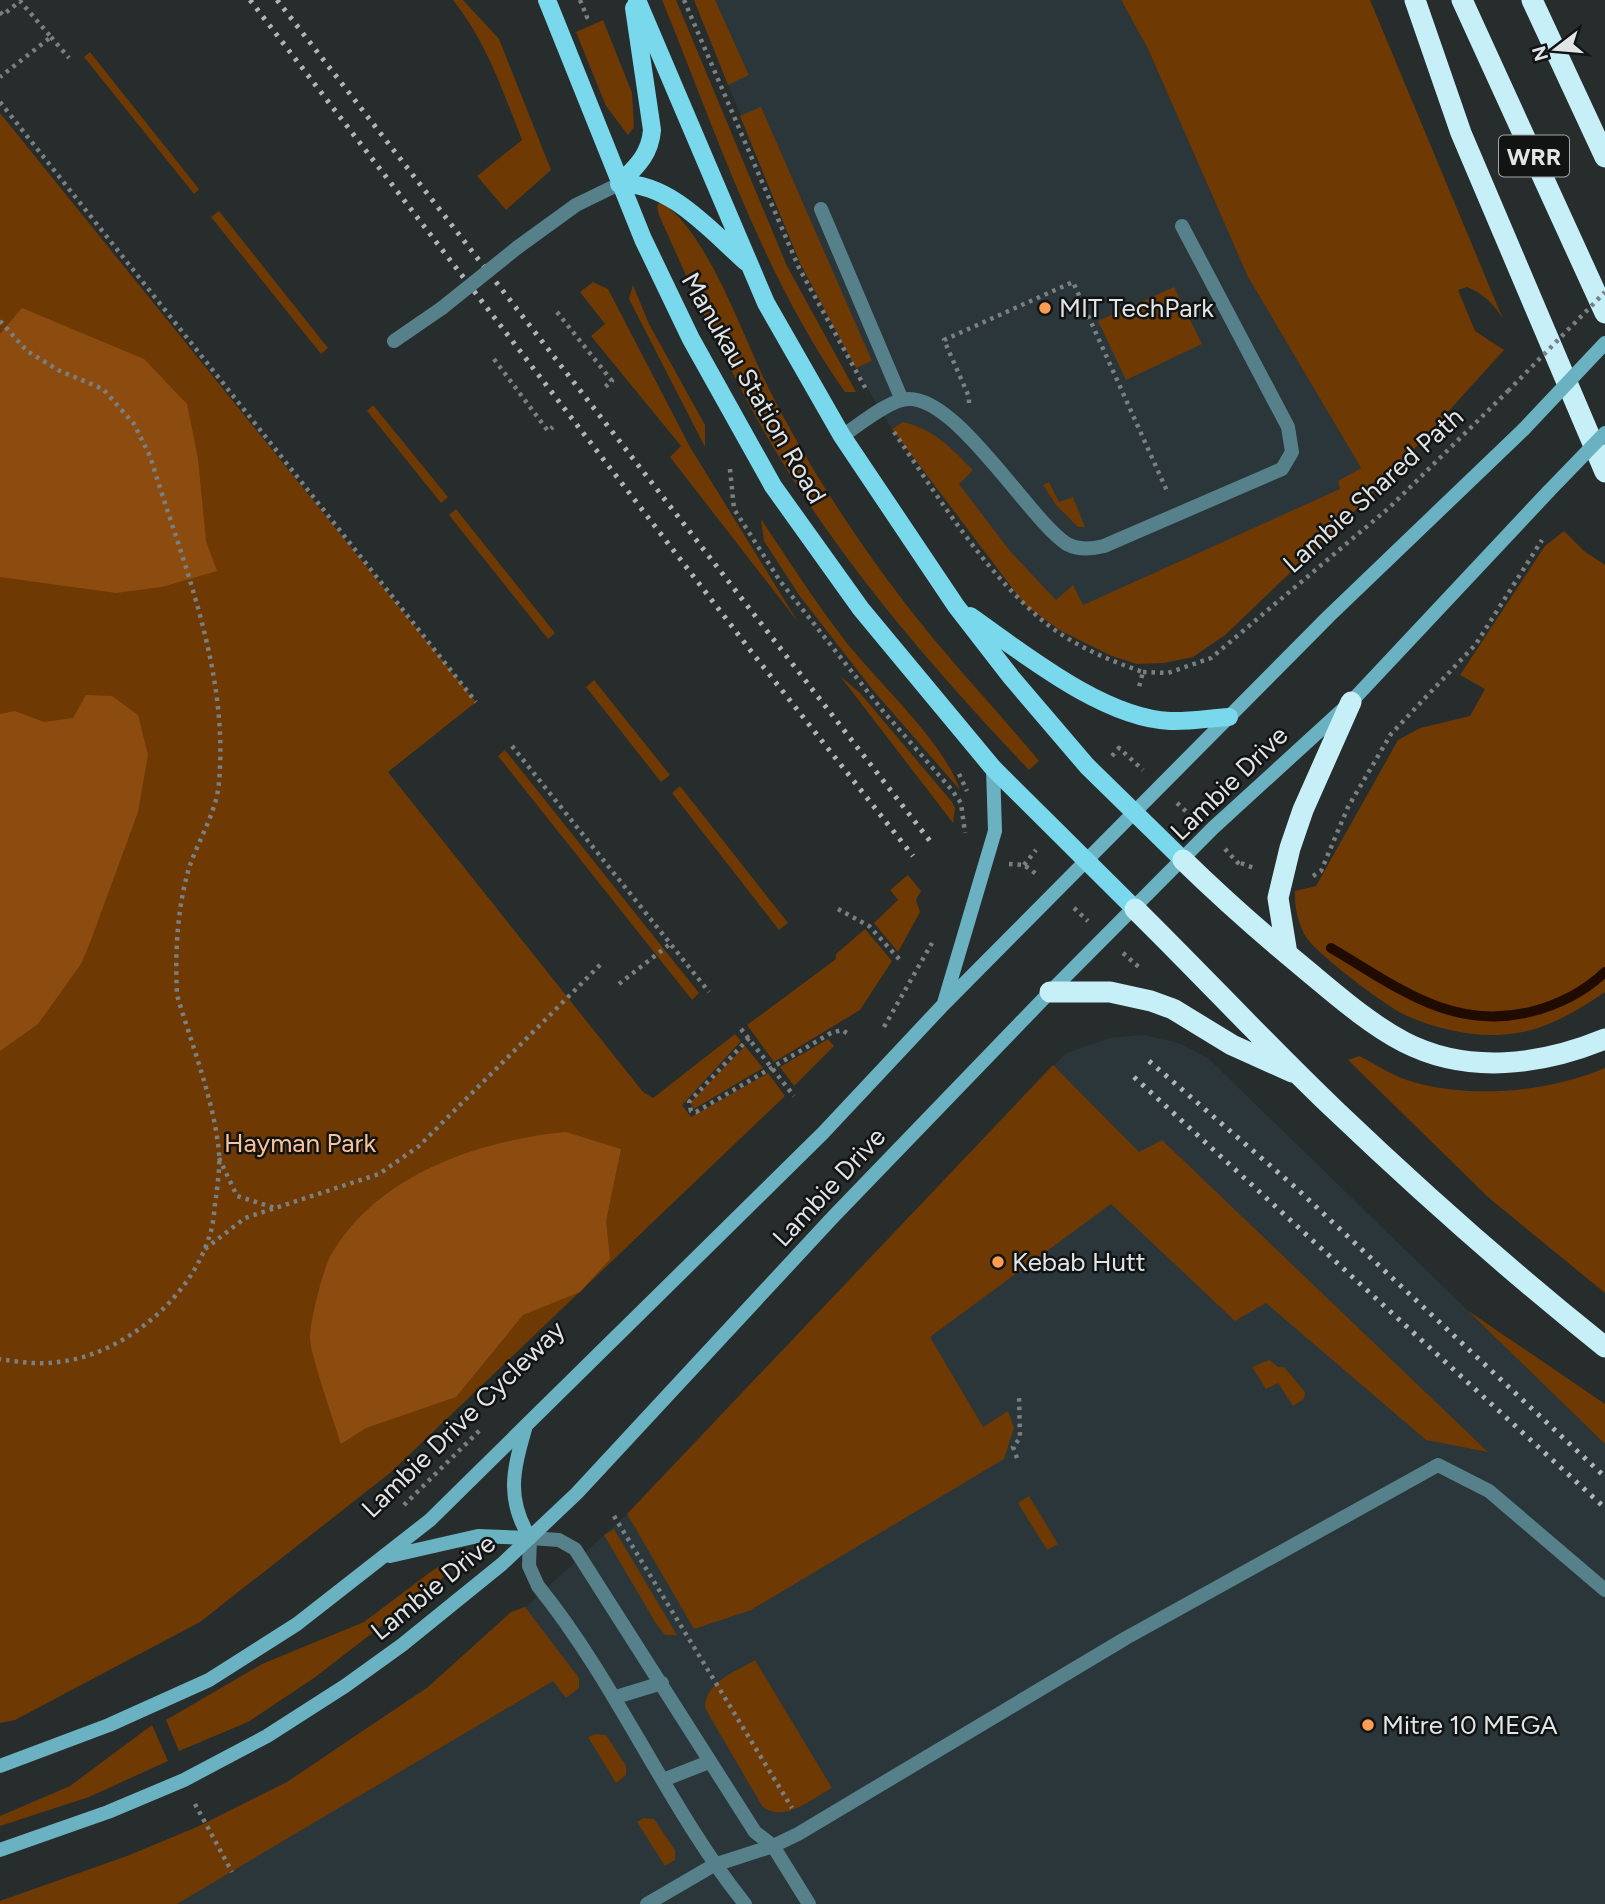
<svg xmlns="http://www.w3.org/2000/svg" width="1605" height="1904" viewBox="0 0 1605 1904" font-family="Figtree,sans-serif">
<rect width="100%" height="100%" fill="#272c2d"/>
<!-- built -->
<path fill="#2a3639" d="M694,0h427l27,49 100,228 113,191 -136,167 -32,22 -56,7 -25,-8 -51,-25 -36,-26 -133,-176 -39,-64 -53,-102z
M1143,1035l36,8 30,16 396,385v460h-1605v-3l127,-45 70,-29 90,-45 141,-95 83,-75 15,-5 101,-93 439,-461 44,-15z"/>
<!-- green -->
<path fill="#6e3903" d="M453,0h10l36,39 52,131 -45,40 -29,-34 45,-36c-20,-51 -35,-97 -69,-140z
M662,0h14l111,266 69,126h-11c-83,-118 -129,-260 -183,-392z
M694,0h21l34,75 -21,10z
M1121,0h249l133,319c-9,-15 -19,-25 -36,-32l-9,3 17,41 29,19 -127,140 -152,145 -32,22 -29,6 -27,1 -25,-8 -51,-25 -36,-26 -133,-176 11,-7c31,7 48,26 70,48l-14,14 51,67 46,49 17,-15 10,20 257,-116 -2,-8 23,-13 -113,-191 -100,-228z
M603,20l29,73 2,34 -6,8 -22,-29 -30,-74z
M90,52l109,137 -5,5 -110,-137z
M761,107l111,254 -16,7 -56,-105 -60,-147z
M0,113l476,589 -88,70 255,320 10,6 82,-64 6,7 -59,64 9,12 77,-44 17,23 -395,377 -190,149 -185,98 -15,3z
M660,202c46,25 84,137 108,185 39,78 87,151 140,220 41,53 88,102 131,154l-10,9c-86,-91 -168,-184 -235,-289 -54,-84 -95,-176 -135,-266l-2,-9z
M219,211l109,137 -7,6 -110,-137z
M593,282l15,7 82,158 108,175 -128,-165 11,-11 -90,-110 14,-12 -25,-32z
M633,285l16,39 56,101v22l-76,-148z
M1174,287l28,57 -76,36 -28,-59z
M373,405l75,92 -7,6 -74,-92z
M1049,482l10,20 14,-5 12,30h-7l-22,-22 -13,-20z
M456,509l99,124 -7,6 -99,-124z
M761,519c26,39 51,78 79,115 33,45 102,104 120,156l-88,-101 -73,-94 -35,-54z
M1564,531l20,20 21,14v427c-34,23 -66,42 -108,43 -29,1 -68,-8 -94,-21 -21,-11 -85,-59 -97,-77 -8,-13 -12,-32 -11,-46l21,-5 82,-146 22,-12 50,-12 15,-27 -25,-14 85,-129z
M840,676l20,17 92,109 3,6 -2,15z
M594,680l76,95 -9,7 -75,-95z
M505,750l194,243 -7,7 -194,-244z
M680,786l108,137 -9,7 -107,-137z
M908,875l13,16 -5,9 4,12 -22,40 -24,-29 24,-23 -8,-10z
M865,929l27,32 -32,49 -86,52 -27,-37 89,-66v-5z
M828,1039l6,7 -40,40 -14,-19z
M745,1046l18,22 -69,41 -4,-6z
M1359,1056c17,8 35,21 54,26 60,17 135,10 192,-14v225l-116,-95 -141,-138z
M1053,1065l86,87 23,-12 326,312 -62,-12 -160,-137 -31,18 -124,-117 -181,133 53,90 25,-16 6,17 -10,31 -253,151 -57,19 -67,-115z
M1467,1310l138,94v40z
M1269,1360l9,7h6l21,25 -1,7 -11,7 -15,-23 -12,6 -14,-22z
M1029,1496l29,48 -11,6 -29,-47z
M614,1529l63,106h-12l-10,-13 -51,-87z
M452,1566l-12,15 -126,97 -66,44 -69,29 -13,-31 96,-56 102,-42 65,-49 9,-6z
M525,1607l54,71v10l-13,10 -13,-17 -376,223h-177v-3l127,-45 70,-29 90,-45 141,-95 83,-75z
M755,1660l77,128c-21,11 -49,36 -70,18l-57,-98c0,-26 30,-36 50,-48z
M152,1725l16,36 -79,36 -89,29v-10l70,-30z
M596,1734l10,1 20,31v9l-10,8 -28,-46z
M644,1818l10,1 21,31v10l-10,6 -28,-44z"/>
<!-- forest -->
<path fill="#8d4c0f" d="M22,308l122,51 43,45 11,55 8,82 11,30 -55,16 -46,6 -116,-16v-243z
M86,695l26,1 26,19 10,40 -10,57 -47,128 -10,24 -43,60 -38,27v-337l15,-3 29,11 29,-4z
M566,1132l55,17 -15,72 4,38 -30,33 -57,23 -67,82 -90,31 -25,16c-6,-21 -32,-92 -31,-108 1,-18 13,-68 22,-83 47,-79 148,-113 234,-121z"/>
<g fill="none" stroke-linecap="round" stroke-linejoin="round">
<!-- stream -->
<path stroke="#1f0b00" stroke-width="10" d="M1331,948c65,38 119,83 199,64 28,-7 54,-20 75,-40"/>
<!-- path -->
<path stroke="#7a7f80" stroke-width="4.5" stroke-dasharray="3.5 5" stroke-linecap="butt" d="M580,0l7,17 -5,2
M684,0l115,268 68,123
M0,12l3,3 17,-14 31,36 -51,40
M51,37l18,21
M0,102l476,600
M557,312l55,69 -7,6
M0,321l27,30 31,19 45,19 31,35 16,32c32,105 79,214 69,326 -2,29 -21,59 -30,86 -12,41 -14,84 -12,127 14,47 35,101 41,149 3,17 0,37 -2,53 -2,12 -2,26 -6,37 -18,63 -86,121 -152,128 -19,3 -39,0 -58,-3
M494,359l54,72 5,-4
M969,403v-6l-25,-57 129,-58 94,209
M894,432c44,65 89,138 149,189 29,24 65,39 100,51l-4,15
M730,469l4,40 46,72 103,130 68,78 10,14 4,30
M1143,672l25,1 43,-15 179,-151 118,-116
M512,746l197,246
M1112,756l7,-8 24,22
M959,774l8,17
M1177,803l14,13
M1225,849l15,16
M1241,863l15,6
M1009,864l15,1 15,11
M1024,865l12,-15
M1313,876l8,-5 27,-64 43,-73 85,-90 66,-104
M1074,908l14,13
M838,909l31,17 32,35
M1123,953l17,15
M619,984l51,-40
M884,1027l48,-84
M741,1029l53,67
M749,1038l-60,64 2,9 5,1 135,-79 11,-3 8,5
M219,1158l18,38 38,12
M205,1249l40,-31 134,-44 40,-28 184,-184
M1017,1458l-4,-11 7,-9 -1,-44
M404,1505l76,-75
M614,1516l178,292
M195,1804l37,68"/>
<!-- lane -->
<path stroke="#56818a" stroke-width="14" d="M821,209l81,191
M518,247l58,-42 43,-21
M394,341l48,-33
M842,436c16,-10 42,-32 60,-36 49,-14 126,119 165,144 11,6 25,5 37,2l178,-77 10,-17 -4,-25 -106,-201
M616,1697l46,-14
M663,1780l46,-18
M647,1904l67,-39 59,-19 25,-12 328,-196 312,-173 51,26 116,99
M745,1904c-79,-99 -127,-219 -207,-318l-9,-20 1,-28 29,2 16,9 180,283 18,14 36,58"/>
<!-- secondary -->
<path stroke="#6ab2c1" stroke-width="14" d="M944,1003l51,-172 -2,-63
M525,1429c-12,42 -19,70 5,109
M390,1556l88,-20 52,2
M0,1766l109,-41 100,-45 88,-56 133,-104 393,-387 120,-128 386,-389 195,-187
M0,1850l108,-38 76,-32 83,-44 78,-50 57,-41 100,-81 75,-71 256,-276 217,-225 163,-164 138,-126 197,-210"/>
<!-- primary -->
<path stroke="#79d8eb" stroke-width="18" d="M547,0l96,239 48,100 82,147 88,123 132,159 142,141
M637,0l129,303 76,133 114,170 55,71 76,89 96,94
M619,184c17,-17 31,-29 33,-54l-18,-122
M619,184c50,-3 92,47 127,78
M970,616c53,37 133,102 200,105 19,1 40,-3 59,-4"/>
<!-- highway -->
<path stroke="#c6eff8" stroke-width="21" d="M1415,0l46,133 144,339
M1462,0l143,313
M1532,0l73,157
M1183,860c41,40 83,77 127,113 30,25 60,51 94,69 64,33 138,23 201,-3
M1135,909c67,66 131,135 199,200 87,83 177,163 271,238
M1287,954l-9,-56 12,-50 13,-38 48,-108
M1050,992h60l41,9 22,8 59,36 60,27"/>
<!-- rail -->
<path stroke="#b2b5b6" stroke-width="5" stroke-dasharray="3.5 7" stroke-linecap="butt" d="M250,0l504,655 159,201
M277,0l653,841
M1149,1061l146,126 310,290
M1134,1077l471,431"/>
<!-- path-bridge -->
<path stroke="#7a7f80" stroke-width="4.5" stroke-dasharray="3.5 5" stroke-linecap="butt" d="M1508,391l97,-99"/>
<!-- lane-bridge -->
<path stroke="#56818a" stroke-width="14" d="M442,308l76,-61"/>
<!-- secondary-bridge -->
<path stroke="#6ab2c1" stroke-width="14" d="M1524,429l81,-86
M1548,492l57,-59"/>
</g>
<!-- markers -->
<g fill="#fc9d53" stroke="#121414" stroke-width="2.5">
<circle cx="1045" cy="308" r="7"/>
<circle cx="998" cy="1262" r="7"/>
<circle cx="1368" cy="1725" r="7"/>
</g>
<g text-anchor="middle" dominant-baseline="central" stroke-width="5" stroke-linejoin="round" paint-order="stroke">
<!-- shield labels -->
<rect fill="#121414" stroke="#a4a6a7" stroke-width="2" x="1499" y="135.5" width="70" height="41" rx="5"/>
<g font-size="24" font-weight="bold" fill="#e2e5e6">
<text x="1534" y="156">WRR</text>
</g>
<!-- poi labels -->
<g font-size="26" fill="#e2e5e6" stroke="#121414" text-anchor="start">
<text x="1059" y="308">MIT TechPark</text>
<text x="1012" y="1262">Kebab Hutt</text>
<text x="1382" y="1725">Mitre 10 MEGA</text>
</g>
<!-- street labels -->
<g font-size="26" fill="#e2e5e6" stroke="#121414">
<text transform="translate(754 388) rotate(60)">Manukau Station Road</text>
<text transform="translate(1373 490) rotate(-42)">Lambie Shared Path</text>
<text transform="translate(1229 783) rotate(-44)">Lambie Drive</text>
<text transform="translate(829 1187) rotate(-47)">Lambie Drive</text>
<text transform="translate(463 1419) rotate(-44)">Lambie Drive Cycleway</text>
<text transform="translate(433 1587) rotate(-39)">Lambie Drive</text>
</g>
<!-- park labels -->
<g font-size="26" fill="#fac199" stroke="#121414">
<text x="300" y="1143">Hayman Park</text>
</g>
</g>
<!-- north arrow -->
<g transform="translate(1556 49) rotate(254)" stroke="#121414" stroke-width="5" paint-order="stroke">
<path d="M0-5L12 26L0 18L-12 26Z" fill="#e2e5e6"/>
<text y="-10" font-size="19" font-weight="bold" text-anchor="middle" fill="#e2e5e6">N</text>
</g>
</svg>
